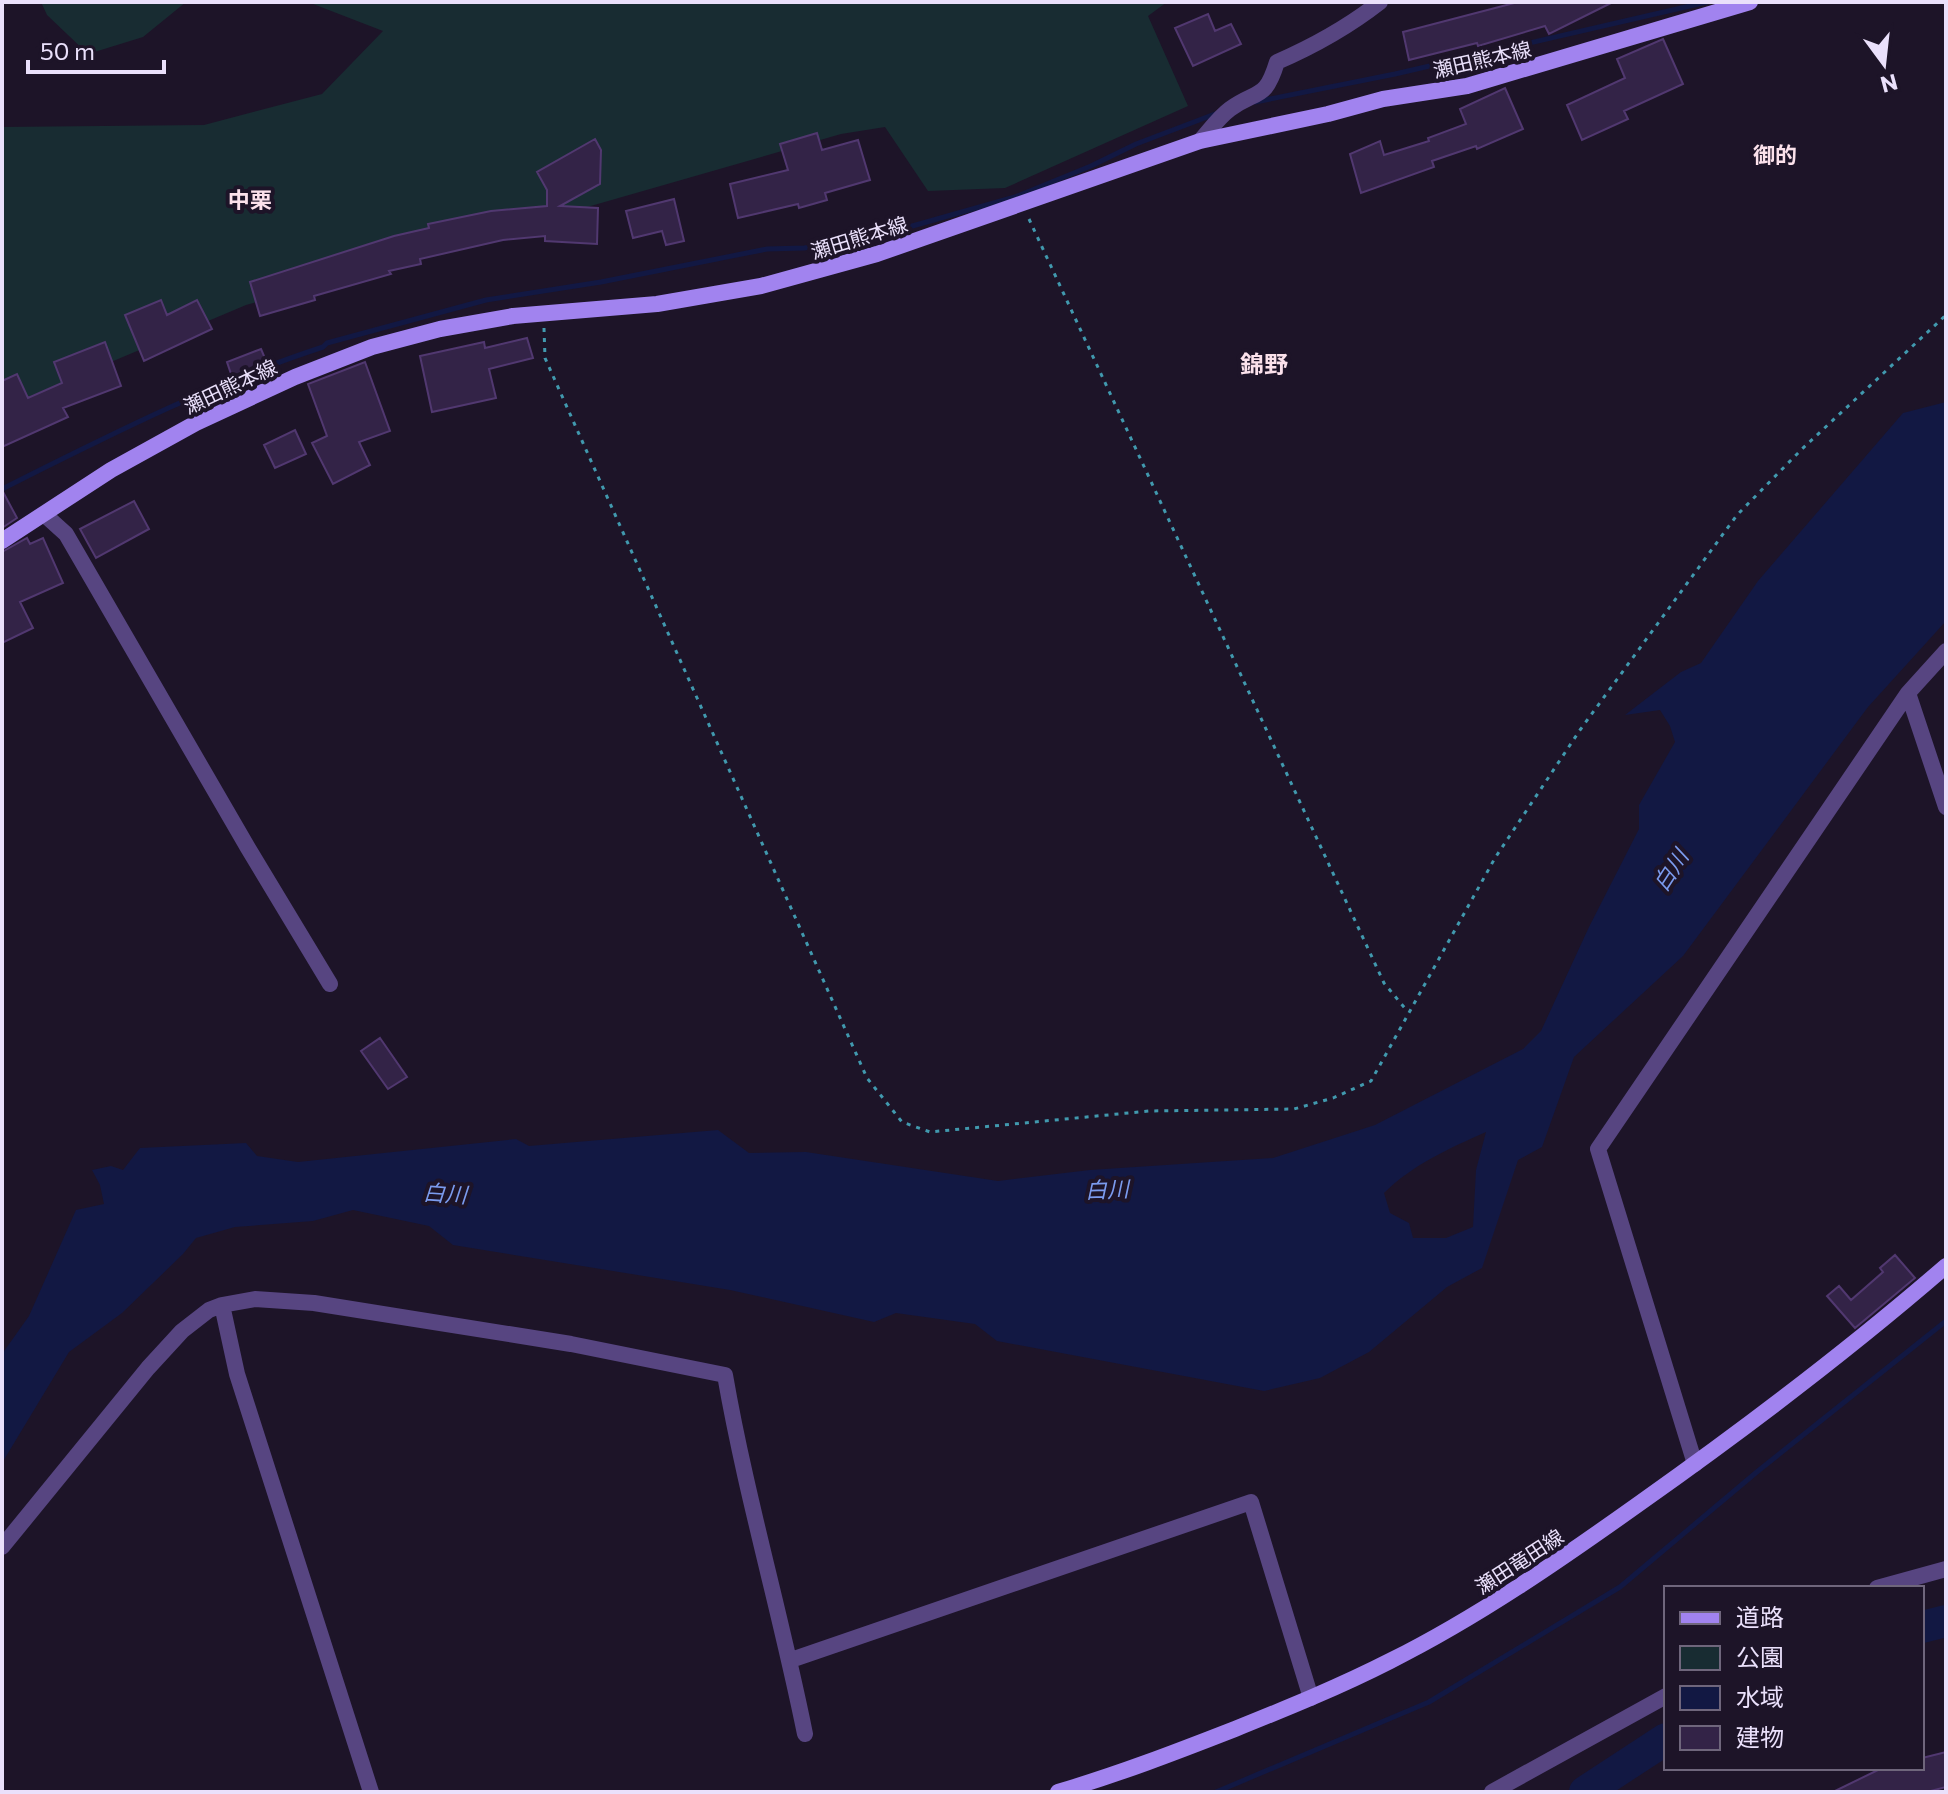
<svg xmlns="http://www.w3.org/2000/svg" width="1948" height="1794" viewBox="0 0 1948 1794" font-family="Commissioner,'Noto Sans JP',sans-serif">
<rect width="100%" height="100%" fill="#1d1428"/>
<!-- green -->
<path fill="#182c32" d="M41,2h145l-43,35 -55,17 -41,-39z
M308,2h859l-19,14 40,90 -183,82 -77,3 -43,-64 -44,7 -595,171 -244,103v-281l202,-2 118,-31 61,-63z"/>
<!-- water -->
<path fill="#121843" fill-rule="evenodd" d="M1946,402v219l-78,86 -185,249 -109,101 -32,90 -24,13 -36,108 -35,19 -78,65 -49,26 -56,13 -267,-50 -22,-17 -79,-11 -22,9 -144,-32 -277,-45 -24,-19 -76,-16 -40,11 -78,6 -39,11 -13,16 -61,59 -53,39 -67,111v-109l27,-38 47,-106 28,-6 -4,-19 -8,-15 19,-4 12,4 17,-22 106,-5 11,13 41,6 218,-23 13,7 189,-16 31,23 57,-1 192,29 92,-11 183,-12 102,-33 148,-76 18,-18 48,-104 50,-98v-24l36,-63 -5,-16 -10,-16 -35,5 56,-43 20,-9 57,-82 145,-168zM1486,1132l-10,38 -3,57 -27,11h-33l-4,-15 -19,-10 -6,-20c28,-28 66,-45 102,-61z"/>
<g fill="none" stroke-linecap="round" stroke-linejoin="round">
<!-- stream -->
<path stroke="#121843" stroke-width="5" d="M1255,102l140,-28 312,-72
M2,489c104,-52 210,-106 321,-142l4,-4 159,-43 115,-18 166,-33 37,-1 73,-12 138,-39 76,-31 45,-22 79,-30
M1216,1792l213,-90 191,-115 138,-116 188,-150"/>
<!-- river -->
<path stroke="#121843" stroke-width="32" d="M1922,1627l24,-6
M1585,1792l81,-53"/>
</g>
<!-- building -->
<path fill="#332347" stroke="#513870" stroke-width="2" d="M1518,2h95l-64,32 -4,-8 -67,20 -1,-3 -68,17 -6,-28z
M1208,14l7,17 16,-7 10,20 -48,22 -18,-38z
M1663,39l20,45 -59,27 4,8 -46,21 -15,-35 58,-27 -8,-19z
M1505,88l18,41 -46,20 -1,-3 -44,15 2,6 -73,26 -11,-39 30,-13 4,14 45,-14 -1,-3 38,-14 -6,-15z
M817,133l5,17 36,-10 12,40 -45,13 2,7 -28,8 -1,-4 -60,14 -8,-34 58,-14 -8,-26z
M595,139l6,11 -1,34 -40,22 38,2 -1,36 -52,-3v-5l-42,4 -83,19 1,5 -32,7 2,3 -77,22 1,4 -55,16 -10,-34 144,-46 35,-8 -1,-4 63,-13 56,-5v-16l-10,-18z
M674,199l10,42 -18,4 -4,-14 -29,7 -7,-27z
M161,300l6,15 30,-15 15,29 -68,32 -19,-46z
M527,338l6,20 -44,11 7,29 -64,14 -12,-56 64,-14 1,6z
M105,342l16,44 -58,22 5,9 -66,30v-66l15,-7 11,24 34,-15 -8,-21z
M261,349l6,14 -35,14 -5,-15z
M365,362l25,69 -31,11 11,23 -37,19 -21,-41 15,-7 -19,-52z
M295,430l11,24 -31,14 -11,-23z
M2,490l15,28 -15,10z
M134,501l15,28 -53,29 -16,-29z
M27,538l3,6 13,-6 20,45 -43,19 13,26 -31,15v-91z
M380,1038l27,39 -19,12 -27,-38z
M1895,1255l20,23 -60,50 -28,-32 12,-10 12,14 32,-28 -3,-4z
M1946,1752v35l-19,5h-94l49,-24h40v-10z"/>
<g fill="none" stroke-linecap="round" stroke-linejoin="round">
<!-- path -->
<path stroke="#4199ae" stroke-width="3" stroke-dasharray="4 6" stroke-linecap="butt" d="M1029,219l355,764 24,29
M544,328l1,30 322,720 35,44 28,10 219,-21 145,-2 39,-11 38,-17 124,-223 85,-128 157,-215 65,-66 144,-134"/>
<!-- minor -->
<path stroke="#574581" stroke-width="16" d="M1200,141c9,-10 19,-24 30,-32 28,-20 35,-8 47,-47 37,-16 71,-35 103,-60
M45,515l21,19 182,314 82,136
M1908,693l38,114
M222,1305l15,69 134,418
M1695,1464l-97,-315 310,-456 38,-42
M2,1547l146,-179 34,-37 27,-21 13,-5 33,-6 59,4 257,41 154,31c21,121 56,239 80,359
M1877,1588l69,-19
M791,1660l460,-158 60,196
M1492,1792l174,-96"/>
<!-- secondary -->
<path stroke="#a183ef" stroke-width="16" d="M2,541l109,-71 85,-47 99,-46 77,-30 68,-18 73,-13 144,-12 104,-18 116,-32 323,-113 128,-27 55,-15 84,-13 283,-84
M1058,1792c61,-18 118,-40 177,-63 52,-21 104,-42 155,-68 88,-44 170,-101 250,-158 106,-75 208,-152 306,-237"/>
</g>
<g text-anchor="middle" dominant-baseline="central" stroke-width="8" stroke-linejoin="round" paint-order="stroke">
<!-- street labels -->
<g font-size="20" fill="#eae0fb" stroke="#1d1428">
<text transform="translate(1482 59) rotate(-13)">瀬田熊本線</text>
<text transform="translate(859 237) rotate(-17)">瀬田熊本線</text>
<text transform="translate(230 386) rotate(-25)">瀬田熊本線</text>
<text transform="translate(1519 1561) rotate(-33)">瀬田竜田線</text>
</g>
<!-- neighbourhood labels -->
<g font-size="22" font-weight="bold" fill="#fbe1eb" stroke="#1d1428">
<text x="1775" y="154">御的</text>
<text x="250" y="199">中栗</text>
</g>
<!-- water labels -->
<g font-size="22" font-style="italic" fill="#7b9bee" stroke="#1d1428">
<text transform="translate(1670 870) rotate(-57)">白川</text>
<text transform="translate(1107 1189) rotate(-2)">白川</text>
<text transform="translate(445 1193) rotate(4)">白川</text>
</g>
<!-- quarter labels -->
<g font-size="24" font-weight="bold" fill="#fbe1eb" stroke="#1d1428">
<text x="1264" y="363">錦野</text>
</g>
</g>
<!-- border -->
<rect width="1948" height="1794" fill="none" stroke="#eae0fb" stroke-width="8"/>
<!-- legend -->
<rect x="1664" y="1586" width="260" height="184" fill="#1d1428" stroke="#6f667c" stroke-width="2"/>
<rect x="1680" y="1612" width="40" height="12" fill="#a183ef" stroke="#6f667c" stroke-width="2"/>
<text x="1736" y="1626" font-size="24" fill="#eae0fb">道路</text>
<rect x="1680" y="1646" width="40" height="24" fill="#182c32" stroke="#6f667c" stroke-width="2"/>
<text x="1736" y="1666" font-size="24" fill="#eae0fb">公園</text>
<rect x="1680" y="1686" width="40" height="24" fill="#121843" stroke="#6f667c" stroke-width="2"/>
<text x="1736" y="1706" font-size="24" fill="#eae0fb">水域</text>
<rect x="1680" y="1726" width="40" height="24" fill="#332347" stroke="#6f667c" stroke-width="2"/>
<text x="1736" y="1746" font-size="24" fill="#eae0fb">建物</text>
<!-- north arrow -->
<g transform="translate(1884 64) rotate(165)" stroke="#1d1428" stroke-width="6" paint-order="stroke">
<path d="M0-6L14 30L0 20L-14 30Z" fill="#eae0fb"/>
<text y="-12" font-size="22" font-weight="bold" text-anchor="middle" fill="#eae0fb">N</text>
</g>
<!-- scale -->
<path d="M28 60v12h136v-12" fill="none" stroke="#eae0fb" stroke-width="4"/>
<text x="40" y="60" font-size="24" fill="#eae0fb" stroke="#1d1428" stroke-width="6" paint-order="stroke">50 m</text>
</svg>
